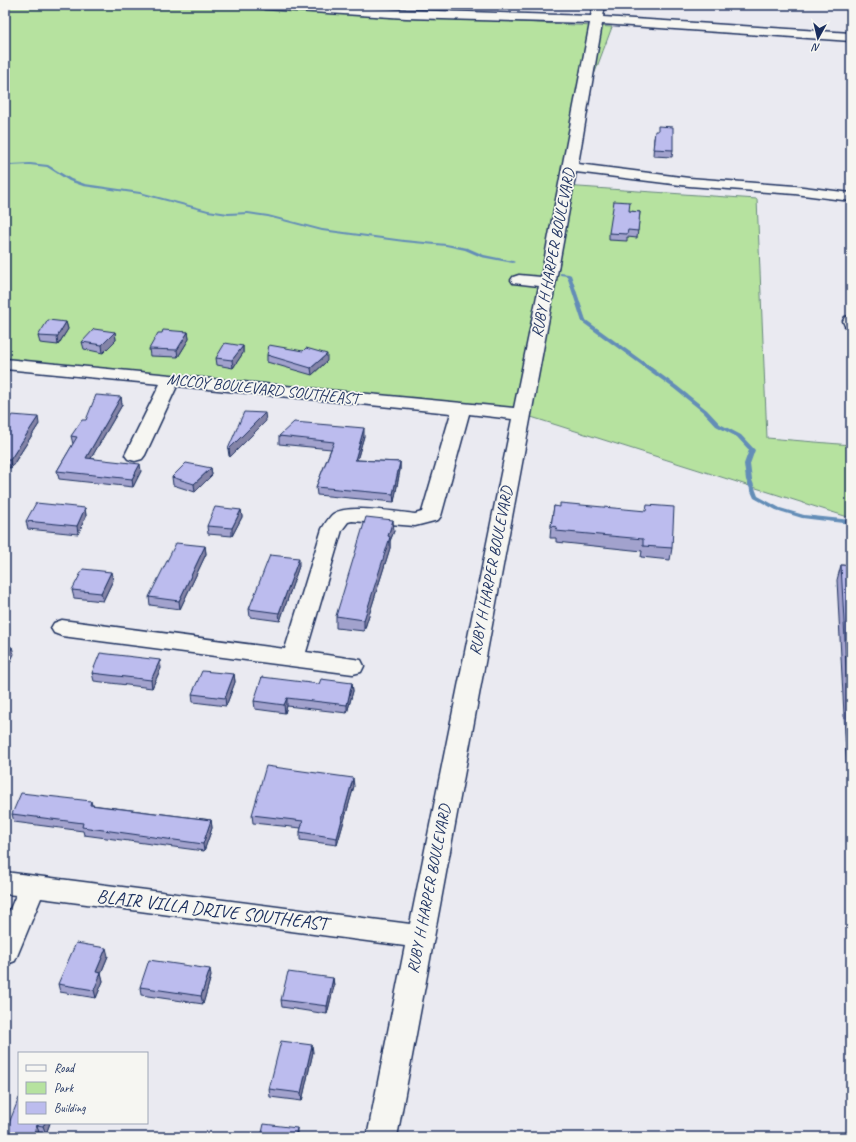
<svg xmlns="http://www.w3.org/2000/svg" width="856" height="1142" viewBox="0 0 856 1142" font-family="Caveat,sans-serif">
<rect width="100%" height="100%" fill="#eaeaf1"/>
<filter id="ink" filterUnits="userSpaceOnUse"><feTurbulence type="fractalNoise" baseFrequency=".025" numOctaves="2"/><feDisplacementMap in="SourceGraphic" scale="8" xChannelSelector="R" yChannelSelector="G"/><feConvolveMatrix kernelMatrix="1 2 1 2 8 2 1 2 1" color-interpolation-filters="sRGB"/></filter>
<g filter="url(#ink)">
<!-- green -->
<path fill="#b6e29f" stroke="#68887e" d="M5,5h201l406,22 -33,88 -15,71 193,13 10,239 84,7v73l-323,-102 -523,-52z"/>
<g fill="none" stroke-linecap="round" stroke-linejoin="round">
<!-- stream -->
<path fill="#638db7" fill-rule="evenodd" d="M5,163l5,1 20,-1 18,2 23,14 14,5 55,8 68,18 20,3 20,-1 20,3 54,14 82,11 42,4 22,4 16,7 29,6 2,1 -2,1 -32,-6 -16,-7 -19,-4 -42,-4 -82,-11 -54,-14 -20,-3 -20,1 -20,-3 -68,-18 -57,-8 -14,-5 -22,-14 -17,-2 -20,1 -5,-1z
M560,273l9,1 2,1 15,45 91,66 30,24 13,14 21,11 13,14 1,1 -5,14 2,16 6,16 22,12 24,7 47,5v4l-49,-6 -26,-8 -22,-12 -8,-18 -2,-16 5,-14 -12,-13 -21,-11 -13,-14 -30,-24 -91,-66 -15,-46 -7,-1z"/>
<defs>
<path id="minor" d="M259,5h62l85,5 185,6 2,-11h12l-2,12 248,16v8l-249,-17 -24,140 111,14 106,8 56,7v8l-56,-7 -106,-8 -113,-14 -179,965h-30l38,-191 -364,-48 -26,63 -10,4v-44l11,-26 -11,-1v-22l405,52 102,-505 -43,-5 -28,102 -3,4 -23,6 -63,-5 -4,1 -6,8 -36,122 55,8 3,6 -3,6 -8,2 -291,-38 -8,-3 -3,-5 3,-5 8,-3 223,29 37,-120c3,-5 7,-12 11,-15 14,-10 64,-2 82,0l7,-2 29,-99 -274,-27 -32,69 -3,4 -7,2 -7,-2 -3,-4 35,-71 -155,-15v-10l509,49 25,-122 -26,-3 -2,-3 2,-3 6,-2 22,2 49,-254 -184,-5 -141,-9 -4,-1z
M851,316v11l-6,-1 -2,-5 2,-4z"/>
</defs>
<!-- minor casing -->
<use href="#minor" stroke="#1b2f5e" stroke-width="3"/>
<!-- minor -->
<use href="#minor" fill="#f6f6f2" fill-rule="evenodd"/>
</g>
<!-- wall -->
<path fill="#a2a2cd" stroke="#1b2f5e" d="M658,131l15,19 -1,7 -19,-1 1,-18z
M629,211l11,1 -3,26 -10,-1v4l-18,-1v-7z
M66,322l2,7 -10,16 -18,-2 -2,-7z
M115,332l1,8 -13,13 -19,-4 -2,-7z
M188,332l1,7 -11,18 -28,-1 -1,-7 13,-16z
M243,346v7l-10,15 -16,-3 -1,-7z
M267,355l60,6 -15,14 -45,-13z
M121,397l1,8 -31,53 50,13 -8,16 -74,-8 -2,-8 16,-27 -2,-8 15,-16z
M266,421l-36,36 -1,-1 -1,-7z
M39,424l-28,44 -6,-1v1v-43z
M279,436h85l-7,24 43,2v8l-6,32 -77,-7 -1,-8 15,-38 -52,-5z
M211,468l1,7 -17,17 -22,-7 -1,-8z
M554,506l118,42 -2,12 -29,-3 1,-6 -86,-9v-4h-6l1,-12z
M85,508l1,8 -8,18 -50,-5 -2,-8z
M241,510l1,7 -10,19 -24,-2 -1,-8z
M394,531l-4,10v7l-26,83 -28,-3v-12z
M205,546l1,8 -26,55 -30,-4 -1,-8z
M841,565l10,1v283l-14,-269z
M299,566l-19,55 -30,-4 -1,-8z
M113,580l-10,21 -29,-3 -2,-8z
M161,668l-9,20 -58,-7 -2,-8z
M234,674l1,8 -9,24 -33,-4 -1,-8z
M352,683l1,8 -6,22 -60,-7 -2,7 -30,-4 -1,-8z
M354,786l-17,59 -37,-5v-8l1,-4 -48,-5 -1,-8z
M91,801l1,4 119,15 1,8 -8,23 -120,-16 -1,-4 -69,-9 -2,-8z
M108,956l-7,17 2,8 -7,17 -36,-6 -2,-8z
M211,976l-8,28 -62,-9 -1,-8z
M333,978l1,8 -7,28 -45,-7 -1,-7z
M313,1052l-11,49 -32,-4 -1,-8z
M19,1098l31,25 -4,11 -7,-1z"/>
<!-- shaded-wall -->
<path fill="#8484a7" stroke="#1b2f5e" d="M66,322l2,7 -10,16 -1,-8z
M115,332l1,8 -13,13 -1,-8z
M188,332l1,7 -11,18 -1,-7z
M243,346v7l-10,15 -1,-8z
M327,354v7l-15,14 -1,-7z
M121,397l1,8 -35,60 -1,-7z
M265,413l1,8 -36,36 -1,-8z
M38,417l1,7 -28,44 -1,-8z
M364,428v8l-9,31v-7z
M400,462v8l-6,32 -1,-8z
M140,464l1,7 -8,16 -1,-8z
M211,468l1,7 -17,17 -1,-8z
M85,508l1,8 -8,18 -1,-8z
M241,510l1,7 -10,19v-8z
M393,520l1,11 -4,10v7l-26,83v-11l24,-84z
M205,546l1,8 -26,55 -1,-8z
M299,558v8l-19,55 -1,-8z
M111,572l2,8 -10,21 -2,-8z
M12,647l2,7 -9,20v-12z
M160,660l1,8 -9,20 -1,-8z
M234,674l1,8 -9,24 -1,-8z
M352,683l1,8 -6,22v-8z
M287,698v8l-2,7 -1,-8z
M353,778l1,8 -17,59v-7z
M211,820l1,8 -8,23 -1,-7z
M106,948l2,8 -7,17 2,8 -7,17 -2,-8 2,-18z
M210,969l1,7 -8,28 -2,-8z
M333,978l1,8 -7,28v-8z
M312,1045l1,7 -11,49 -1,-8z
M45,1123h5l-4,11 -3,-8z
M37,1125l2,8 -1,4h-6z
M297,1128v9h-2z"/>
<!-- building -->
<path fill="#bcbcee" stroke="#1b2f5e" d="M658,126l15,1v23l-20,-1 2,-18h3z
M614,201l16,1 -1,9 11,1 -2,19 -10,-1 -1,4 -18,-1z
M48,320l18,2 -9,15 -19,-1z
M94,329l21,3 -13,13 -20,-3z
M163,330l25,2 -11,18 -28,-1 9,-16h4z
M225,343l18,3 -11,14 -16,-2z
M269,345l34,6 3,-3 21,6 -16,14 -44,-13z
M96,395l25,2 -35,61 54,6 -8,15 -75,-8 20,-34 -6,-1 11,-16h4z
M244,412l21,1 -36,36h-1z
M12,415l26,2 -28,43h-5v-35z
M294,422l70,6 -9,32 45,2 -7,32 -77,-7 18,-45 -55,-6z
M186,463l25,5 -17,16 -22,-7z
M36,503l49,5 -8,18 -51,-5z
M560,503l86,8 1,-6 27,2 -2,41 -29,-2v-7l-87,-8 1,-4 -6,-1 3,-20 6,1z
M215,507l26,3 -9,18 -25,-2z
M366,517l27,3 -5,16 2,1 -26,83 -28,-4z
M176,543l29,3 -26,55 -30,-4z
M270,555l29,3 -20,55 -30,-4z
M841,565l10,1v186z
M83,569l28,3 -10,21 -29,-3z
M5,646l7,1 -7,15z
M100,653l60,7 -9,20 -59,-7z
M202,671l32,3 -9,24 -33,-4z
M262,677l57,7 2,-5 31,4 -5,22 -60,-7 -3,7 -30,-4z
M266,766l87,12 -16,60 -37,-6 3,-11 -51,-6z
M21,793l70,8 -1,4 121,15 -8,24 -121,-17 1,-4 -71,-9z
M76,943l30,5 -10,24 5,1 -7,17 -36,-6z
M149,960l61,9 -9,27 -61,-9z
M288,972l45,6 -6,28 -46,-6z
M281,1041l31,4 -11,48 -32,-4z
M19,1098v25h26l-2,3 -6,-1 -5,12h-27v-4z
M264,1124l33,4 -2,9h-34z"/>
</g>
<g text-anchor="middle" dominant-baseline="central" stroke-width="3.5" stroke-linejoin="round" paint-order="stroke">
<!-- street labels -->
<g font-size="16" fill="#1b2f5e" stroke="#f6f6f2">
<text transform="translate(553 253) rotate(-79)">RUBY H HARPER BOULEVARD</text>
<text transform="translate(263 389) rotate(6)">MCCOY BOULEVARD SOUTHEAST</text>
<text transform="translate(491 571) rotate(-79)">RUBY H HARPER BOULEVARD</text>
<text transform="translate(429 889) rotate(-79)">RUBY H HARPER BOULEVARD</text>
</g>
<!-- near-street labels -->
<g font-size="19" fill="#1b2f5e" stroke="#f6f6f2">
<text transform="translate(212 910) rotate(7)">BLAIR VILLA DRIVE SOUTHEAST</text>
</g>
</g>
<!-- margin -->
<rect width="856" height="1142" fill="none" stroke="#f6f6f2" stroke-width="20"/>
<rect x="10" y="10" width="836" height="1122" fill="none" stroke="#1b2f5e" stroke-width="1.5" filter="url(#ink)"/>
<!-- legend -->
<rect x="18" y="1052" width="130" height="72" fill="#f6f6f2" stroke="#9ea6b7"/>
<rect x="26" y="1065" width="20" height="6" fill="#f6f6f2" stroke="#9ea6b7"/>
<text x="54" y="1072" font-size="12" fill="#1b2f5e">Road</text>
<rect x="26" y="1082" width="20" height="12" fill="#b6e29f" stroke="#9ea6b7"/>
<text x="54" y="1092" font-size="12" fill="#1b2f5e">Park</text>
<rect x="26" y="1102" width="20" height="12" fill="#bcbcee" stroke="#9ea6b7"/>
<text x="54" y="1112" font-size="12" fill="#1b2f5e">Building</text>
<!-- north arrow -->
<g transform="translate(818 38) rotate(188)" stroke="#f6f6f2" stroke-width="3" paint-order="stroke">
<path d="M0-3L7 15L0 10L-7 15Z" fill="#1b2f5e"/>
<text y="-6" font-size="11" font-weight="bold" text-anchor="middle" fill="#1b2f5e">N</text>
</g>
</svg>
